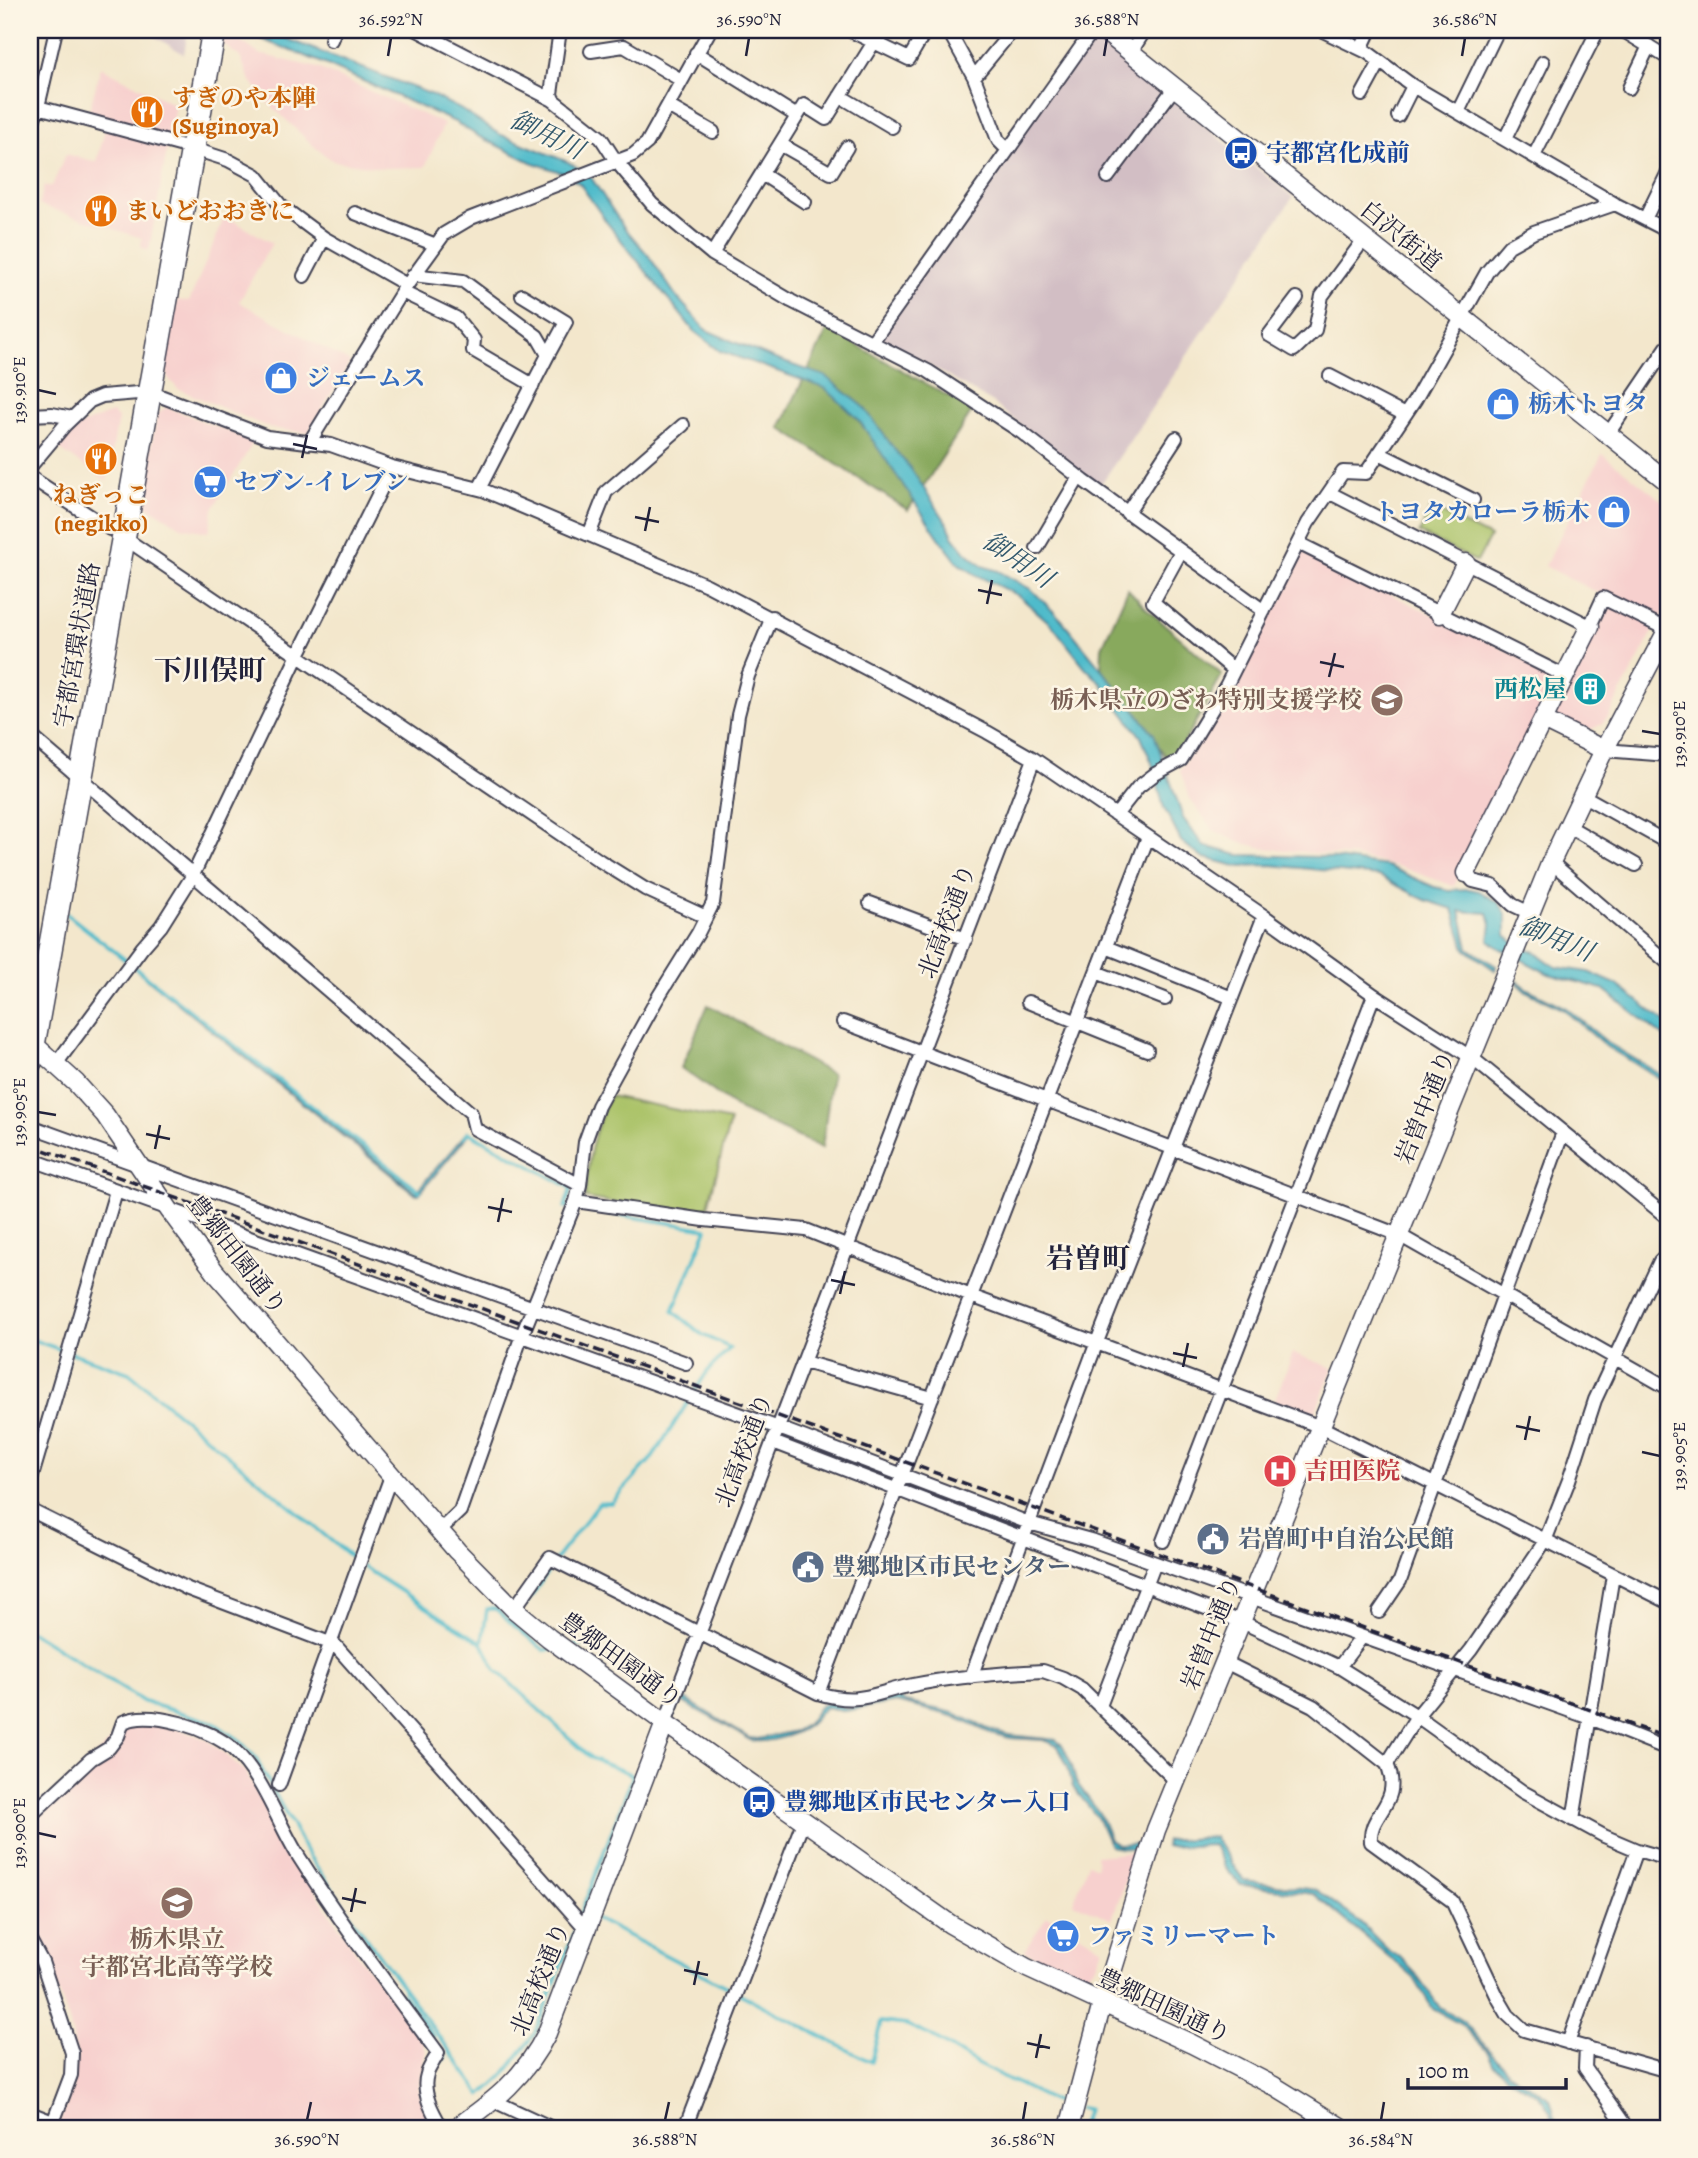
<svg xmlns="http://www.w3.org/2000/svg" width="1698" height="2158" viewBox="0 0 1698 2158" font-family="Alegreya,'Noto Serif JP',serif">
<rect width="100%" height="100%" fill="#fcf5e5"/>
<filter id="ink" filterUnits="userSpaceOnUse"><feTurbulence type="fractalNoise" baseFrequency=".0143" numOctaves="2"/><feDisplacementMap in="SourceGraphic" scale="14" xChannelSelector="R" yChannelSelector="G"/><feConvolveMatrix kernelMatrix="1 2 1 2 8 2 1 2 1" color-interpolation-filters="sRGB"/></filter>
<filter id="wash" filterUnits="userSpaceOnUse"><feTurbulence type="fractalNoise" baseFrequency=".00686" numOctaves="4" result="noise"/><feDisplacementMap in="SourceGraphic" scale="28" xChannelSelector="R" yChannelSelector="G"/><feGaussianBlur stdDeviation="1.57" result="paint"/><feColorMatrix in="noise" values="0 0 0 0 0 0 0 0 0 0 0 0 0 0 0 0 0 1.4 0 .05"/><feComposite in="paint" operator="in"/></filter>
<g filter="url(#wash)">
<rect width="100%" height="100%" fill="#f3e7cc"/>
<!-- built -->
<path fill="#f7d0ce" d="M227,30h4l8,10 20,14 59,14 126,56 -19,43 -42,1 -50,-7 -17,-13 -51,-48 -16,-22 -9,-21 -17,-13z
M101,67l74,38 -26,145 -8,-3 1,-9 -103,-33 5,-19h8l14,-32 31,8 10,-41 -19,-6z
M225,216l47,27 -33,59 111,60 -42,71 -38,-5 -92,-39 -9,-10 -4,-14 12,-65 12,2z
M166,407l88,34 -41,68 -4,23 -28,-5 -40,-25 16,-87z
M112,413l6,5 -11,63 -53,-35 9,-11 13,-8z
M1602,454l66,51v98l-60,114 -8,8 -11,5 -33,-11 -1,-7 55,-113 -65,-33z
M1300,550l263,128 -109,208 -54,-19 -44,-10 -92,-9 -25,-6 -26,-12 -23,-31 -10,-28 56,-92z
M1293,1353l40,15 -19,47 -5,3 -36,-14z
M129,1722l35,2 44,16 38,32 57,101 59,88 58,73 6,17 -8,40 15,37h-376l15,-38 5,-34 -8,-36 -27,-74 -12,-13v-111z
M1135,1852l-23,67 -39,-16 15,-40 9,4 -1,-11z
M1047,1916l56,32 -8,19 -11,9 -17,-3 -43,-22z"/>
<!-- industrial -->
<path fill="#d2bec4" d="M144,30h44l-4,24z
M1090,34l203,163 -194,290 -106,-84 -117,-69z"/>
<!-- green -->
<path fill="#abc369" stroke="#667252" stroke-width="2" d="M1431,508l59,29 -13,25 -58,-29z
M610,1096l120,25 -25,97 -120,-20c4,-43 6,-62 25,-102z"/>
<!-- forest -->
<path fill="#88a95d" stroke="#55664c" stroke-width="2" d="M828,329l145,81 -65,100 -128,-82z
M1128,589l18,19 76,67 -42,75 -12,9 -67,-89 1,-23z
M708,1005l124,69 -10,74 -84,-39 -57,-41z"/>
<!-- water -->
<path fill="#50bbcb" stroke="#396e83" stroke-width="2" d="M247,30h17l166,64 30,15 39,25 69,28 22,14 33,50 26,30 27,40 30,34 66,28 53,18 38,30 32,44 16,19 36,54 6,13 13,16 17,14 15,5 34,19 30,30 92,114 29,84 21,28 34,9 84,2 65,9 47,21 15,3 21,-1 9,2 20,12 7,11v21l8,8 21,9 21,15 32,5 28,12 52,40v16l-65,-51 -54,-15 -50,-26 -10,-8 2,-16 -3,-11 -28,-2 8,37 28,18 -1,4 -30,-21 -12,-40 -28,-9 -46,-24 -108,-11 -35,1 -35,-9 -20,-16 -17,-33 -12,-45 -11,-26 -40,-54 -16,-16 -33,-42 -33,-29 -41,-20 -19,-12 -17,-22 -84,-123 -33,-31 -105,-37 -26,-20 -86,-107 -28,-40 -17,-11 -32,-11 -51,-25 -25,-15 -137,-61 -47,-18 -21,-9z
M67,914l349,278 51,-60 1,3 -49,59h-4z
M1518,981l8,7 40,20 42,35 60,36v4l-61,-36 -43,-37 -40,-20 -7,-7z
M897,1696l8,6 49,11 34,16 21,6 47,5 7,6 9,20 4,16 23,31 11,27 8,5 18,-1v6l-26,-4 -13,-29 -24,-30 -5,-20 -10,-21 -15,-6 -33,-2 -20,-5 -37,-17 -57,-14 -51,9 -19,-4c-8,6 -12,15 -20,20 -12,9 -53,22 -63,8l-62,-34 1,-4 67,41 9,1 37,-8 12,-7 13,-18 9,-4 18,6z
M1214,1837l30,44 72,9 44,32 30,30 10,5 16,17 24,34 24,14 44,50 42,27 8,29h-4l-3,-14 -7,-12 -6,-7 -30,-18 -15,-13 -6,-13 -25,-26 -29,-16 -19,-31 -16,-14 -84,-70 -73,-9 -16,-17 -11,-23 -49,2 1,-6z"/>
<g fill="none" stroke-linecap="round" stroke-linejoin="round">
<!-- stream -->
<path stroke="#50bbcb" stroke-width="3.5" d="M30,885l4,3
M67,914l353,277
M464,1137l4,-5 103,56 -6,19h3
M30,1339l35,12
M72,1353l57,20 228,189
M556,1559l43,-56h12l42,-46 54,-85 23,-24 -27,-13 -30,-24 34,-82 -131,-21
M363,1567l119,76 5,-34h9l17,16 2,-3
M525,1606l25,-38
M513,1625l31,25 10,-1
M30,1631l114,71 68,20 26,17 17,18 52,96 61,87 114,155 21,-19 31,-41 43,-110
M482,1643l14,27 95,88 42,17 -54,143
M572,1646l13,-2 3,2
M596,1919l275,143 10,-40 26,3 24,11 46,28 74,36 18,5
M402,1994l31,42
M438,2064l7,-6 -3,-6
M1080,2108l7,1 -6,19
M478,2123l20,-14 2,1"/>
</g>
</g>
<g filter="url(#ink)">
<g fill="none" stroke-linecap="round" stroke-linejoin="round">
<defs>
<path id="street" d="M417,30l136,70
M560,30l-9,64 2,6 48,38 15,23 36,43 60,50 79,47 137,70 93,61 63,49 180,130
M849,30l60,29 17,-29
M948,30l26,47 24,63 10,10
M1321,30l46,22 46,34 202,118 53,27
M1622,30l46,28
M331,40l4,-10
M1361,49l9,-19
M591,51l33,-5 57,34
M1131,52l14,-22
M696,53l101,63
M974,77l33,-40 2,-7
M1629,88l20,-42
M1362,95l18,-33
M840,96l52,31
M30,103l8,4 156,42 34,11 28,15 25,31 43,32 83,47
M668,106l45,26
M1458,112l40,-82
M1398,116l15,-30
M30,129l8,-22 18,-77
M1505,139l38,-77
M780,144l51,29 16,-26
M1534,156l64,-126
M762,174l43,28
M1108,177l67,-90
M355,213l81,32
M1645,219l23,-47
M712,254l92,-149 22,14 48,-77
M413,275l50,6 74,55 11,19 -69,134
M304,276l20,-38
M402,292l54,26 18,22 -1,10 60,35
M522,295l44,27 -18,33
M1297,298l-28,37 25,15 21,-20 7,-34 43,-58
M872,342l221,-312
M1330,376l75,39
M30,415l22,-1 20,4
M1608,434l59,-87
M309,443l93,-151 42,-58 27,-16 162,-63 14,-12 63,-113
M1379,453l94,47
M30,467l35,-42 25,-24 12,-5 48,-4 117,45 64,8 61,22 91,23 224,95 280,147 47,27 230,157 110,79 98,63 196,160
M30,477l80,52
M1330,493l260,133 13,-28 65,32
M1127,513l49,-75
M589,535l17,-43 77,-67
M123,537l477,324 45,28 61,28
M1298,543l267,133
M1037,548l42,-71
M1181,551l-28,51 81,68
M30,735l441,378 4,16 105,56
M1604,750l64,5
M1582,795l86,48
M1116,815l22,-28 17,-13 26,-14 45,-74 82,-163 35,-51 23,1 49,-73 72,-128 22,-26 25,-14 81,-28
M1568,826l68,39
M1551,862l117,101
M1466,873l7,8 20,5 20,19 17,8
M870,903l96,36
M1106,947l126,51
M1096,972l69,27
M1028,1002l119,48
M843,1022l556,213 269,153
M56,1064l86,-116 19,-22 32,-51 105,-220 94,-188
M30,1126l656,237
M30,1159l757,272 242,92 65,18 496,177 78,31
M576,1201l128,19 102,10 165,66 350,131 347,175
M1668,1253l-8,8 -65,139 -26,80 -24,61 -74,109 -54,66 -30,48c17,40 -19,48 -16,78l81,59 46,97 10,17 16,15 144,41
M804,1362l128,36
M773,1442l469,180 97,45 78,49 106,76 81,44 33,14 31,9
M30,1483l86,-292
M30,1510l158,79 147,56 252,285
M439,1531l21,-20 62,-176 54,-134 4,-16 5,-43 13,-36 59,-107 41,-66 15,-30 25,-188 10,-39 24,-59
M1163,1541l211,-546
M514,1609l36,-51 268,135c43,13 54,0 95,-8 42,-9 88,-12 130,-14l20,7 19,11 94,92
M1379,1612l21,-31 163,-449
M1225,1662l88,44 74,58
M1339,1667l23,-30
M971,1677l126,-335 167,-426
M818,1693l330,-856
M1100,1706l55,-143
M665,1723l369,-964
M279,1785l112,-309
M30,1816l61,-57 18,-11 9,-12 5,-14c28,-13 88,7 110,27 31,29 44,73 66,108 43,68 92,132 139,196 -3,7 -9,14 -11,21 -6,18 6,39 15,54
M1573,1820l40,-245
M30,1940l12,22 30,91 -1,22 -20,53
M1568,2043l69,-193
M1586,2047l-1,21 42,60
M494,2101l58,27
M30,2113l23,9
M685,2128l118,-306"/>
<path id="secondary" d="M1103,30l565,452
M1440,614l26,-51
M1543,720l61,30
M1466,873l124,-247
M30,1041l46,42 29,32 65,96 46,62 241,278 57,58 35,29 116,85 285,201 77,44 165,76 80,41 70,43
M456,2128c40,-28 69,-51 91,-95l118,-310
M1069,2128l33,-124 54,-174 395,-968 53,-112 64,-121"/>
<path id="highway" d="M30,1062l184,-1032"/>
</defs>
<!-- street casing -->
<use href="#street" stroke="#414051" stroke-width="16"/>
<!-- secondary casing -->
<use href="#secondary" stroke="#414051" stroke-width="21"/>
<!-- highway casing -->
<use href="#highway" stroke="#414051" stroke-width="26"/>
<!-- street -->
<use href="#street" stroke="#fff" stroke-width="12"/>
<!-- secondary -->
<use href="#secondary" stroke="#fff" stroke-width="18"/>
<!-- highway -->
<use href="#highway" stroke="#fff" stroke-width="23"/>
<!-- rail -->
<path stroke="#22223b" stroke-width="3.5" stroke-dasharray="10 5" stroke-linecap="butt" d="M30,1145l1638,593"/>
</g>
</g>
<!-- ticks -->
<path fill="none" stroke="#22223b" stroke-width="2.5" d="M388,56l3,-18M746,56l3,-18M1104,56l3,-18M1462,56l3,-18M38,390l18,4M293,444l24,5M302,458l5,-23M635,517l24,5M645,531l5,-24M978,590l24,5M987,604l5,-24M1320,662l24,5M1329,677l6,-24M1642,731l18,3M38,1112l18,3M146,1134l24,5M155,1149l5,-24M488,1207l24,5M498,1222l5,-24M831,1280l24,5M840,1294l5,-23M1173,1353l24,5M1183,1367l5,-24M1516,1426l24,5M1525,1440l5,-24M1642,1452l18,4M38,1833l18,4M342,1898l24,5M351,1912l5,-24M684,1970l24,5M694,1985l5,-24M1027,2043l23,5M1036,2058l5,-24M307,2120l4,-18M665,2120l4,-18M1023,2120l3,-18M1381,2120l3,-18"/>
<!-- icons -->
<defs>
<symbol id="restaurant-disc" viewBox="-11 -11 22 22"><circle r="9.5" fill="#e8710a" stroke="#fcf5e5"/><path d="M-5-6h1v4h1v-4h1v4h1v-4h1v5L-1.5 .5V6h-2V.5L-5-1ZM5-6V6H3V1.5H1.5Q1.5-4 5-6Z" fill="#fff"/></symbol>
<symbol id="bus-disc" viewBox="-11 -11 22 22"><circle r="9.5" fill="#1a4fb4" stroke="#fcf5e5"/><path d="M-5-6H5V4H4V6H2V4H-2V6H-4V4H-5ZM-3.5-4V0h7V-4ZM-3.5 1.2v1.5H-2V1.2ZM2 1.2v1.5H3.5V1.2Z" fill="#fff"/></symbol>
<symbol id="shop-disc" viewBox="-11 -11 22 22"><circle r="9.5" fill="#3f7fe0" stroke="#fcf5e5"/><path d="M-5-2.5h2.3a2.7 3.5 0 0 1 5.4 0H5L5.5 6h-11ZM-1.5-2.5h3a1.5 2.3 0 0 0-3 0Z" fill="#fff"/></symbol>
<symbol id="supermarket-disc" viewBox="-11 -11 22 22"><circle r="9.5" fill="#3f7fe0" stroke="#fcf5e5"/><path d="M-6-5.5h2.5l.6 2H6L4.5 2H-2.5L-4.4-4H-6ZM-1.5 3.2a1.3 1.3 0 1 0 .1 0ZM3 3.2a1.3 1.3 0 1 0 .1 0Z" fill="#fff"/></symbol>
<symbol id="building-disc" viewBox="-11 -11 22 22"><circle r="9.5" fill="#0f9aa8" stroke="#fcf5e5"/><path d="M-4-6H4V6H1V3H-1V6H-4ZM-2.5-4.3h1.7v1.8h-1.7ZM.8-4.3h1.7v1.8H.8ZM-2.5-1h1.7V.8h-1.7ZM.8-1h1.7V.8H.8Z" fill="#fff"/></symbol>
<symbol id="school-disc" viewBox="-11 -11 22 22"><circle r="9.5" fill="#8d6e63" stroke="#fcf5e5"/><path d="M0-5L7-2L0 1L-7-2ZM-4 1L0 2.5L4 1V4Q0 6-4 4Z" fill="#fff"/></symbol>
<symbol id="hospital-disc" viewBox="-11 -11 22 22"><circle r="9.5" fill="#e0444e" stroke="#fcf5e5"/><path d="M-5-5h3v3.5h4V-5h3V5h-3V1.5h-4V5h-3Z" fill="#fff"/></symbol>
<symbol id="civic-disc" viewBox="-11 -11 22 22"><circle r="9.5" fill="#5c6f8a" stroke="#fcf5e5"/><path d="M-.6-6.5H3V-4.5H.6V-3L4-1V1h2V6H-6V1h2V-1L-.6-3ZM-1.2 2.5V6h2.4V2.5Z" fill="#fff"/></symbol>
</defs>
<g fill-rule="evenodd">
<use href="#restaurant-disc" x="128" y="93" width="38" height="38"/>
<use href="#bus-disc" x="1222" y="134" width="38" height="38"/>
<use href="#restaurant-disc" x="82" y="192" width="38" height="38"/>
<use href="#shop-disc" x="262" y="359" width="38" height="38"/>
<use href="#shop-disc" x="1484" y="385" width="38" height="38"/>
<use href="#restaurant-disc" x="82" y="440" width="38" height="38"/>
<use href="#supermarket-disc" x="191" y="463" width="38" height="38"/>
<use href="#shop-disc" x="1595" y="493" width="38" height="38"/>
<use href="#building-disc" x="1571" y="670" width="38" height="38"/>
<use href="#school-disc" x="1368" y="681" width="38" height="38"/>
<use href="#hospital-disc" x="1261" y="1452" width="38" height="38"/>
<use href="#civic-disc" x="1194" y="1520" width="38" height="38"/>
<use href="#civic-disc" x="789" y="1548" width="38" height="38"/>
<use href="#bus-disc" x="740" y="1783" width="38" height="38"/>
<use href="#school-disc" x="158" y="1884" width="38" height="38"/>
<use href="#supermarket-disc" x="1044" y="1917" width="38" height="38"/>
</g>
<g text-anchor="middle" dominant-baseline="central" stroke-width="5" stroke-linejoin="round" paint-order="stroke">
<!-- food labels -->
<g font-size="24" font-weight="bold" fill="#c56008" stroke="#fcf5e5" text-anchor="start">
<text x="172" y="98">すぎのや本陣<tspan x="172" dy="28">(Suginoya)</tspan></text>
<text x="126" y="211">まいどおおきに</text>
<text x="101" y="495" text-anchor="middle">ねぎっこ<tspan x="101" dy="28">(negikko)</tspan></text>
</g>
<!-- transit labels -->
<g font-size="24" font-weight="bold" fill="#164399" stroke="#fcf5e5" text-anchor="start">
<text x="1266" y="153">宇都宮化成前</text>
<text x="784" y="1802">豊郷地区市民センター入口</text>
</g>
<!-- street labels -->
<g font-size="24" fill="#22223b" stroke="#fcf5e5">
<text transform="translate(1401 236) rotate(39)">白沢街道</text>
<text transform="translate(77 645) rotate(-80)">宇都宮環状道路</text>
<text transform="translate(947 921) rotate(-69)">北高校通り</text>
<text transform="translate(1425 1107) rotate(-68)">岩曽中通り</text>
<text transform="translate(237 1255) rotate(52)">豊郷田園通り</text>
<text transform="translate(744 1450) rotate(-69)">北高校通り</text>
<text transform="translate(1211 1633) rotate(-68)">岩曽中通り</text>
<text transform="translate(621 1660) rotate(36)">豊郷田園通り</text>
<text transform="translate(540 1979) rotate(-68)">北高校通り</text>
<text transform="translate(1164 2006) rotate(25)">豊郷田園通り</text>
</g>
<!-- shop labels -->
<g font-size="24" font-weight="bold" fill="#366cbe" stroke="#fcf5e5" text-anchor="start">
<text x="306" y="378">ジェームス</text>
<text x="1528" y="404">栃木トヨタ</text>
<text x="234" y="482">セブン-イレブン</text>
<text x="1590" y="512" text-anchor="end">トヨタカローラ栃木</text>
<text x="1088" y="1936">ファミリーマート</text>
</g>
<!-- culture labels -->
<g font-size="24" font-weight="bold" fill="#0d838f" stroke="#fcf5e5" text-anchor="end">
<text x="1566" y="689">西松屋</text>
</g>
<!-- education labels -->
<g font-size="24" font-weight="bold" fill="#785e54" stroke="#fcf5e5" text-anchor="end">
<text x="1362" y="700">栃木県立のざわ特別支援学校</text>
<text x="177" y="1939" text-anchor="middle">栃木県立<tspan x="177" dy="28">宇都宮北高等学校</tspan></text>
</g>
<!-- health labels -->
<g font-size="24" font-weight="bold" fill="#be3a42" stroke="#fcf5e5" text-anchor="start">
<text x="1304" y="1471">吉田医院</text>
</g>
<!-- service labels -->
<g font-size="24" font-weight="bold" fill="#4e5e75" stroke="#fcf5e5" text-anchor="start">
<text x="1238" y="1539">岩曽町中自治公民館</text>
<text x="832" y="1567">豊郷地区市民センター</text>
</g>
<!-- water labels -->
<g font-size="26" font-style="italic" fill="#32586d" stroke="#fcf5e5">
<text transform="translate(547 135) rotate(26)">御用川</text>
<text transform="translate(1018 560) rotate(34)">御用川</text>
<text transform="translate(1556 939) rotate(22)">御用川</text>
</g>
<!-- quarter labels -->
<g font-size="28" font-weight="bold" fill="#22223b" stroke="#fcf5e5">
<text x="210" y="671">下川俣町</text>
<text x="1088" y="1259">岩曽町</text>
</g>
</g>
<!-- margin -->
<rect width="1698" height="2158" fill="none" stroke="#fcf5e5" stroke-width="77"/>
<!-- scale -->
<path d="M1408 2078v10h158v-10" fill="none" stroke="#22223b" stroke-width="3.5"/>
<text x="1418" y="2078" font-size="21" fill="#22223b" stroke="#fcf5e5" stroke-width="5" paint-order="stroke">100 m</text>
<rect x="38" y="38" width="1622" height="2082" fill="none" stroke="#22223b" stroke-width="2.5"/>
<g font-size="18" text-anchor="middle" fill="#22223b">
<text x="391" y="25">36.592°N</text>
<text x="749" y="25">36.590°N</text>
<text x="1107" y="25">36.588°N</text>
<text x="1465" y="25">36.586°N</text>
<text transform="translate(19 390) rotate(-90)" y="6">139.910°E</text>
<text transform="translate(1679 734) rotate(-90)" y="6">139.910°E</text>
<text transform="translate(19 1112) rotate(-90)" y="6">139.905°E</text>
<text transform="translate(1679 1456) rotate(-90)" y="6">139.905°E</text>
<text transform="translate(19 1833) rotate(-90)" y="6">139.900°E</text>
<text x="307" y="2145">36.590°N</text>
<text x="665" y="2145">36.588°N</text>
<text x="1023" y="2145">36.586°N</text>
<text x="1381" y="2145">36.584°N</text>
</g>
</svg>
